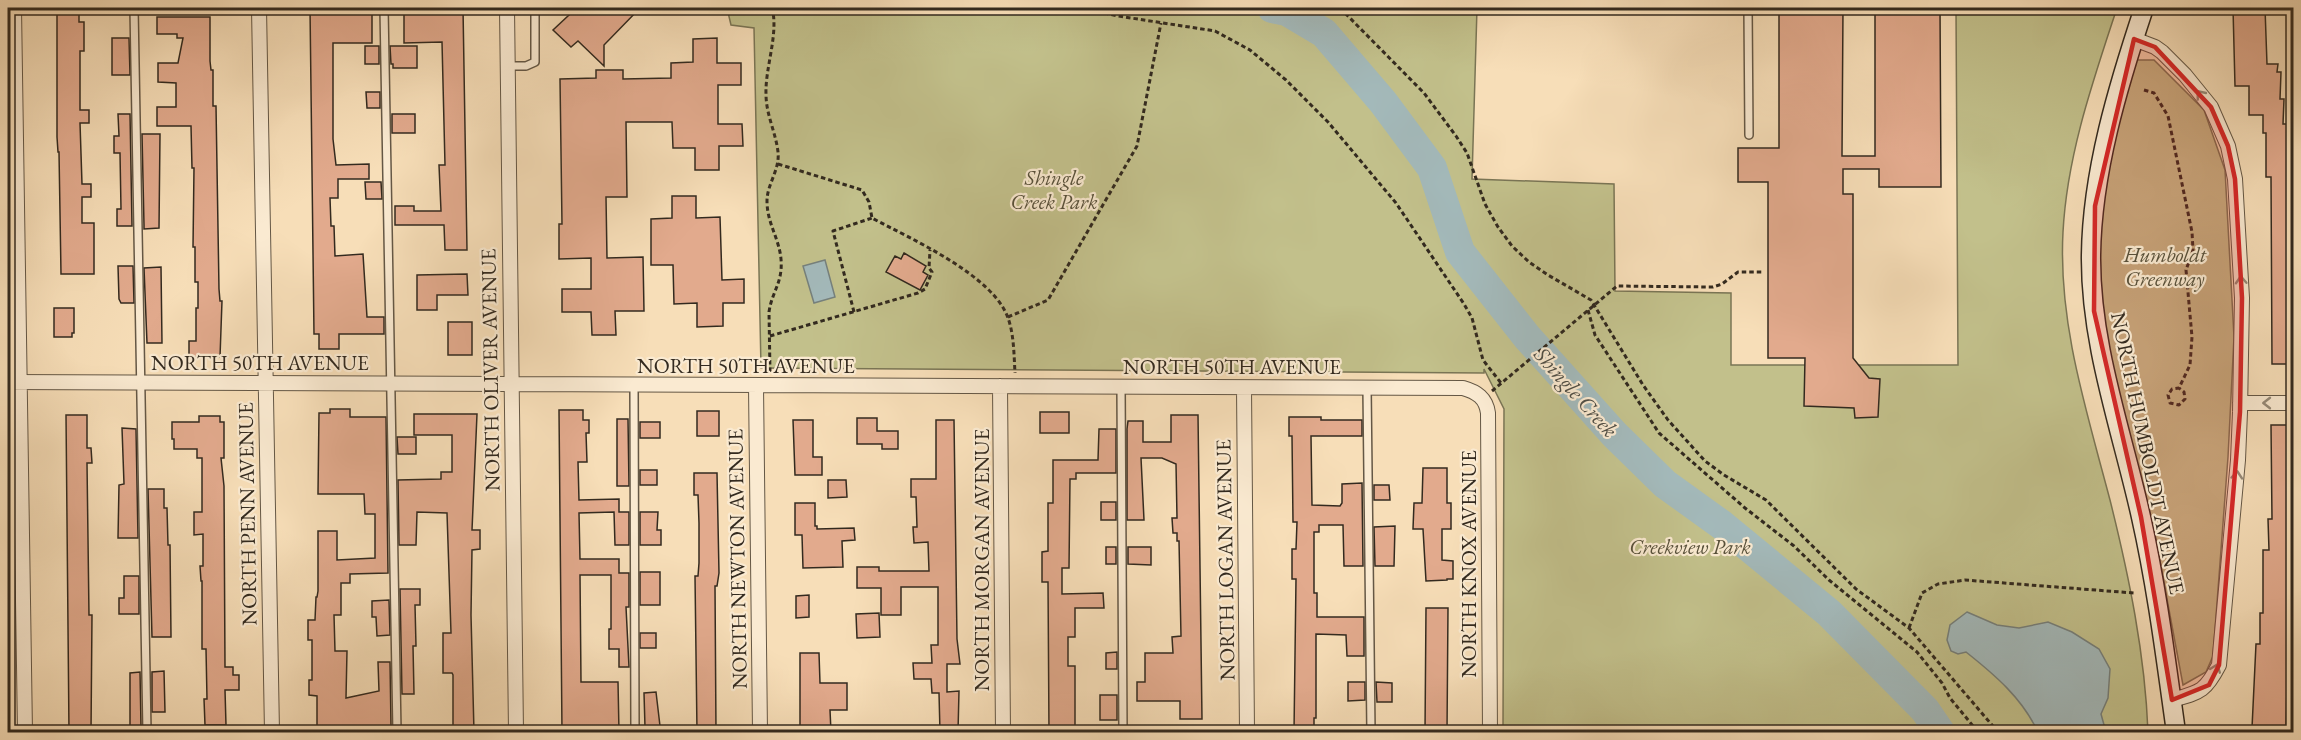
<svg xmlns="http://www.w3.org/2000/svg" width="2301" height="740" viewBox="0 0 2301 740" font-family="'EB Garamond',serif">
<rect width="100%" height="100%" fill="#f7deb8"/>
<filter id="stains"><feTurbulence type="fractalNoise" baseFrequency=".00333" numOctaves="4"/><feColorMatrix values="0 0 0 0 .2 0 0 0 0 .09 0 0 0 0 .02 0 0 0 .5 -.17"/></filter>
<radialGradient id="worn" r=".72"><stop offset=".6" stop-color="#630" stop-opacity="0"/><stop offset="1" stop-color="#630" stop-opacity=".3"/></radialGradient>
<!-- green -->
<path fill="#c2c08b" stroke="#7a7555" stroke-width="1.5" d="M727,8h750l-5,171 142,5 1,107 116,2v72h227l-2,-357h161c-24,73 -50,147 -54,224 -5,92 24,180 47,268 19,76 35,154 38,232h-645l1,-323 -20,-40v4l-723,-5 -7,-340 -23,-3z
M2136,60h18l50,50 21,60 9,167 -6,120 -15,199 -7,16 -23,13 -29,-156 -47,-182 -8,-83 3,-59 11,-72z"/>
<!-- water -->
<path fill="#a3b9ba" stroke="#76807c" stroke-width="1.5" d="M825,260l10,37 -21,6 -11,-37z
M1967,612l30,13 22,3 29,-6 24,10 27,17 11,20 -2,29 -7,16 5,18h-68c-16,-34 -43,-57 -72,-80l-8,2 -7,-3 -4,-11 3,-15z"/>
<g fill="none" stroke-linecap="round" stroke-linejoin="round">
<!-- river -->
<path stroke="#a3b9ba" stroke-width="30" d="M1272,8l15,3 37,22 59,69 49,66 28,84 67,85 87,97 51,50 57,41 107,88 96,97 15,22"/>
</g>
<!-- building -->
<path fill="#e2aa8d" stroke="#332a1f" stroke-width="1.5" d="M57,8h22v14h5v29h-4v59h9v13h-9l2,61h9v13h-9v26h12v51h-33l-2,-122h-1l-1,-15z
M310,8h35v5h27v30h-39v96l3,26 33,-1v15h-31v19h-8l1,28h3l1,30 28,-2 4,63h17v17h-45v15h-20v-15h-5z
M404,8h59l4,242h-22l-1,-25h-49v-19h19v5h27l-2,-46h6l-3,-123 -38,1z
M561,8h79l-36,37v21l-26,-25 -7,6 -18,-17 16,-15z
M1779,8h64l-1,148h33v-144h3v-4h62l1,179h-62v-18h-36v25h10v164l16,20 11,1 -2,38 -23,1 -1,-10 -50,-2 1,-48h-37v-176h-30v-34h41z
M2233,8h32l2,56h11l-1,8h4l-1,27h4l-1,25h11v240h-22l-1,-187h-5v-44h-3v-18h-14v-29h-14z
M157,17h53v44l1,9h2v36h3l3,183 1,12h2l-2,56h-31v-16h7v-33h2v-26h-3v-35h-2l1,-79h-2l-1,-42h-34v-19h19v-24l-18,-1v-19h20l5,-25h-6v-4h-20z
M112,38h17l1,37h-18z
M717,38v25h24v22h-23v39h24l1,22h-24v24h-24v-22h-22l-1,-26h-46l1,75h-21l1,61 36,-1 1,54h-29l1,24h-24l-1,-23h-29v-23h29v-31l-32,1v-35h3l-2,-145 36,-1v-8h27v9l48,-1v-15l22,-1v-23z
M365,46h14v18h-14z
M390,46h27v22h-24v-4h-2z
M366,92h14v16h-13z
M118,114h12l2,112h-15v-17h4l-1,-56h-6v-17h5z
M392,114h23v19h-23z
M142,134h18l-1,94 -15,1v-4z
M365,182h16l1,17h-16z
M672,196h24v22l24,-1 2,63 22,-1v24h-21v23l-26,1v-24l-23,1 -1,-39h-22v-46l21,-1z
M904,253l22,13 -3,6 5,3 -8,15 -34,-18 9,-16 6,3z
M118,266h15l1,37h-13l-2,-4z
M161,267l1,76h-15l-3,-75z
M467,274l1,21h-31v15h-20v-35z
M54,308h20v25h-2v4h-18z
M448,322h24v33h-24z
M330,409h20v8h36l2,156 -38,1v9h-9v32h-7l1,36h12l-1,47 33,-7 -1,-29h12l1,64 -29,1v5h-45v-36l-8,-1v-15h3v-40h-4v-20h7l1,-23h1l1,-6v-60h19v29l38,-2v-44h-10l-1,-20h-46l1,-81h11z
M559,410h24v10h6v13h-3l1,29h-9l1,38 40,-1v13h10v33h-14l-1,-33 -35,1 1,46h39v14h10v34h-3l3,60h-10v-18h-10v-20h2v-54h-31l1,107h37l1,50h-57z
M697,411h22v25h-22z
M1040,412h29v21h-29z
M414,414h63l-5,116h8v19l-8,1 -1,65 3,117h-21v-57l-1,-2h-9v-40h8l-4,-120 -30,-1 -1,33h-17l-1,-65 43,-1v-7h11v-37h-38z
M66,415h21v33h4l1,15h-5l2,152h3l-1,117h-22z
M1171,415h27l4,304h-22v-18h-43v-19h8v-29h28l-1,-16 9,-1 -2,-95h-2v-8h-4l-1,-15h5l-1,-54 -14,-6h-21l3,62h-17v-91l1,-8h15v21h28z
M199,416h21v6h4v36h-3l3,28 1,181h8v8h6v15h-14l1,35h-21l-1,-26h3l-1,-50h-4v-68h-1l-1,-15h3v-32l-9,1v-23h8v-54h-5v-9h-23v-10h-2v-17h27z
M1289,417h32v3h41v16h-51l1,69 28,1 2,-3v-19l20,-1 1,83h-19l-1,-41h-24v7h-5v61h3v24h47v39h-17l-1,-21 -30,-1v84h-2v14h-20l2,-153h-4v-30h4l1,-27h-4l-1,-86h-3z
M857,418h20v13h21v18h-16v-5h-25z
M617,419h11l1,67h-12z
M793,420h20v37h9v18h-27z
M936,420h18l3,219 3,25h-13v28l12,-1 -1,41h-18l-1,-39h-7l-1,-14h-17l-1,-16h19l-1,-18h7v-58h-37v28h-20v-27h-24v-21h22v4h50l-1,-29 -14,1 -1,-16h4l-1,-30h-5v-18h25z
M640,422h20v16h-20z
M2271,425h23v115h-5l3,60 -3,1 -3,127h-34l4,-84h4v-31h3v-63h6l-1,-31h4z
M122,428l14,1 2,109h-20l1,-53 5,-1z
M1099,429h17v44h-40v6h-6l-1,89h-7v26l41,-1 1,15h-29v29h-7v29h7v66h-26l-1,-150h-6v-30l6,-1v-48h5v-43h45z
M397,437h19v17h-18z
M1423,468h24v35h4v26h-9v31l11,1v18h-6v1l-21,1 -3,-52h-10l1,-26h8z
M640,470h17v15h-17z
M694,473h23l2,100 -2,13h-2l1,146h-19l-2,-156h3l1,-13v-40l-1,-28h-4z
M828,480h18l1,17 -19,1z
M1374,485h15l1,15h-16z
M148,489h16v19h3l1,37h2l1,92h-19z
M1101,502h15v18h-15z
M795,503h20v23h2v3l37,-1 1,12 -13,1 1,26 -40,1 -1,-33h-7z
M640,512h18l-1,18h4v15h-21z
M1395,526l-1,40h-19l-1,-39z
M1106,547h10v17h-10z
M1128,547h23v18l-23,-1z
M640,572h20v33h-20z
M124,576h15v38h-20v-16h5z
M400,589h20v16h-5l1,41h-3l1,48h-12z
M809,595v22l-13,1v-22z
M389,600l1,35 -13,1 -1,-19h-4v-16z
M1426,608h22l-1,124h-22z
M879,613l1,24 -23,1 -1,-24z
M640,633h16v15h-16z
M1117,652v17h-11v-16z
M800,653h19l1,30h27v27h-17l1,22h-31z
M164,671l1,41h-13v-40z
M140,672l1,55h-11v-54z
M1348,682h17v18l-17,1z
M1376,682l16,1v19h-15z
M656,692l4,34 -15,1 -1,-34z
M1100,695h17v25h-17z"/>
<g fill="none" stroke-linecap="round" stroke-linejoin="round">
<defs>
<path id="lane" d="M134,8l13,724
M384,8l13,724
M1748,8l1,127
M508,66h18l9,-4v-54
M634,385l1,347
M1121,386l2,346
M1367,388l4,344"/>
<path id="street" d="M14,8l11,724
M259,8l13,724
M507,8l9,724
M2134,39l21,8 7,5 23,23 26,32 17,39 7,33 7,119 -2,114 -2,48 -19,205c-14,27 -19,27 -47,35
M8,382l1455,6c14,4 23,10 25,25l2,319
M756,386l4,346
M1000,386l3,346
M1244,388l3,344
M2240,403h54"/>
<path id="secondary" d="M2144,8c-26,78 -52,164 -53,247 -1,90 31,176 50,262 16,71 25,144 35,215"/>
</defs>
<!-- lane casing -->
<use href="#lane" stroke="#645745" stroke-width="10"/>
<!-- street casing -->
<use href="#street" stroke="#645745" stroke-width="16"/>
<!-- secondary casing -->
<use href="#secondary" stroke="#332a1f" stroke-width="21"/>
<!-- path -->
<path stroke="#332a1f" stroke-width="3" stroke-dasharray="4.5 3" stroke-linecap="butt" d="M1082,8l36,8 97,15 35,19 36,30 42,42 68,81 68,101 8,14 11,42 18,23
M1340,8l84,85 32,43 11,17 18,51 13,23 14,19 17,16 19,13 43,25 52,85 25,35 37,41 19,14 42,25 90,89 53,39 89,104
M2144,90l10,3 14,23 24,116 1,18 -7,20 6,67 -2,28 -11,23 -7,1 -4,6 2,8 9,2 6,-6 -1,-7 -5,-4
M778,164l84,26 7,12 3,16c39,21 121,57 136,100 6,16 6,38 7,55
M1588,310l7,25 64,98 86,75 49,38 35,34 88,72 25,31 8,15 28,34
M854,312l-21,-81 39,-13
M1008,317l40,-17 89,-154 24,-123
M770,336l148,-43 7,-4 7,-17 -3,-4 1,-18
M770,372l-1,-60c3,-21 14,-29 12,-53 -2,-21 -14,-36 -14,-58 0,-17 13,-31 11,-49 -2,-19 -12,-37 -12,-58 -1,-26 13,-61 6,-86
M1492,391l125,-105 96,1 9,-3 16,-12h25
M1909,628l13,-35 16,-9 27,-4 169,13"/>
<!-- lane -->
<use href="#lane" stroke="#faead1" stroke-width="7"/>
<!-- street -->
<use href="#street" stroke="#faead1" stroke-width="14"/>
<!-- secondary -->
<use href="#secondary" stroke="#faead1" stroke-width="18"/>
</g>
<!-- one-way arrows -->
<defs><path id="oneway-chevron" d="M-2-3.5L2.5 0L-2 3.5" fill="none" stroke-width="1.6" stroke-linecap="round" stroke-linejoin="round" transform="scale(1.5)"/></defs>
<g stroke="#968a78">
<use href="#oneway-chevron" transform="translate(2200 94) rotate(-129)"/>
<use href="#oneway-chevron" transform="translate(2241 280) rotate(-93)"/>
<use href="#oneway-chevron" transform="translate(2267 403) rotate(180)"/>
<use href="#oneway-chevron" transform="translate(2237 475) rotate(-85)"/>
<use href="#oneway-chevron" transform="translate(2216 668) rotate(-69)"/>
</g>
<!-- marked area -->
<path fill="#d62828" fill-opacity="0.2" stroke="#d62828" stroke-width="4.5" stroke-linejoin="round" d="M2134,39l21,8 56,60 17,39 7,33 7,119 -2,114 -21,253 -10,20 -37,15 -31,-183 -47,-206 1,-105z"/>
<g text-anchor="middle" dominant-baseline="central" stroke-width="4.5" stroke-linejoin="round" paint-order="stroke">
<!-- park labels -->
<g font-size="21" font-style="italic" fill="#57503a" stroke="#faead1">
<text x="1054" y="177">Shingle<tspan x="1054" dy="24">Creek Park</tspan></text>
<text x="2165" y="254">Humboldt<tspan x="2165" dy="24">Greenway</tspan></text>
<text x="1690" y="546">Creekview Park</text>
</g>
<!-- street labels -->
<g font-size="21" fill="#332a1f" stroke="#faead1">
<text x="260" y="362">NORTH 50TH AVENUE</text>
<text x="746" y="365">NORTH 50TH AVENUE</text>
<text x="1232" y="366">NORTH 50TH AVENUE</text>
<text transform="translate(490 370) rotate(-91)">NORTH OLIVER AVENUE</text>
<text transform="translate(2148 453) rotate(78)">NORTH HUMBOLDT AVENUE</text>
<text transform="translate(247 514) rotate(-91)">NORTH PENN AVENUE</text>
<text transform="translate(737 559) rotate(-91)">NORTH NEWTON AVENUE</text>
<text transform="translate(981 560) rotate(-90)">NORTH MORGAN AVENUE</text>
<text transform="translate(1225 560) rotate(-91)">NORTH LOGAN AVENUE</text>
<text transform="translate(1468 564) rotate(-90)">NORTH KNOX AVENUE</text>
</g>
<!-- water labels -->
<g font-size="22" font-style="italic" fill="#4f4e46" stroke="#faead1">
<text transform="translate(1576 392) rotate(48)">Shingle Creek</text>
</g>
</g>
<!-- margin -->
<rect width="2301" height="740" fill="none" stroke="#f7deb8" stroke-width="30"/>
<rect x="9" y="9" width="2283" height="722" fill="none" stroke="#332a1f" stroke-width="3"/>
<rect x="15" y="15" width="2271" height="710" fill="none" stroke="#332a1f" stroke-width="1.5"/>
<rect width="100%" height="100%" filter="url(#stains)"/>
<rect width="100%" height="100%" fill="url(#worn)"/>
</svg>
